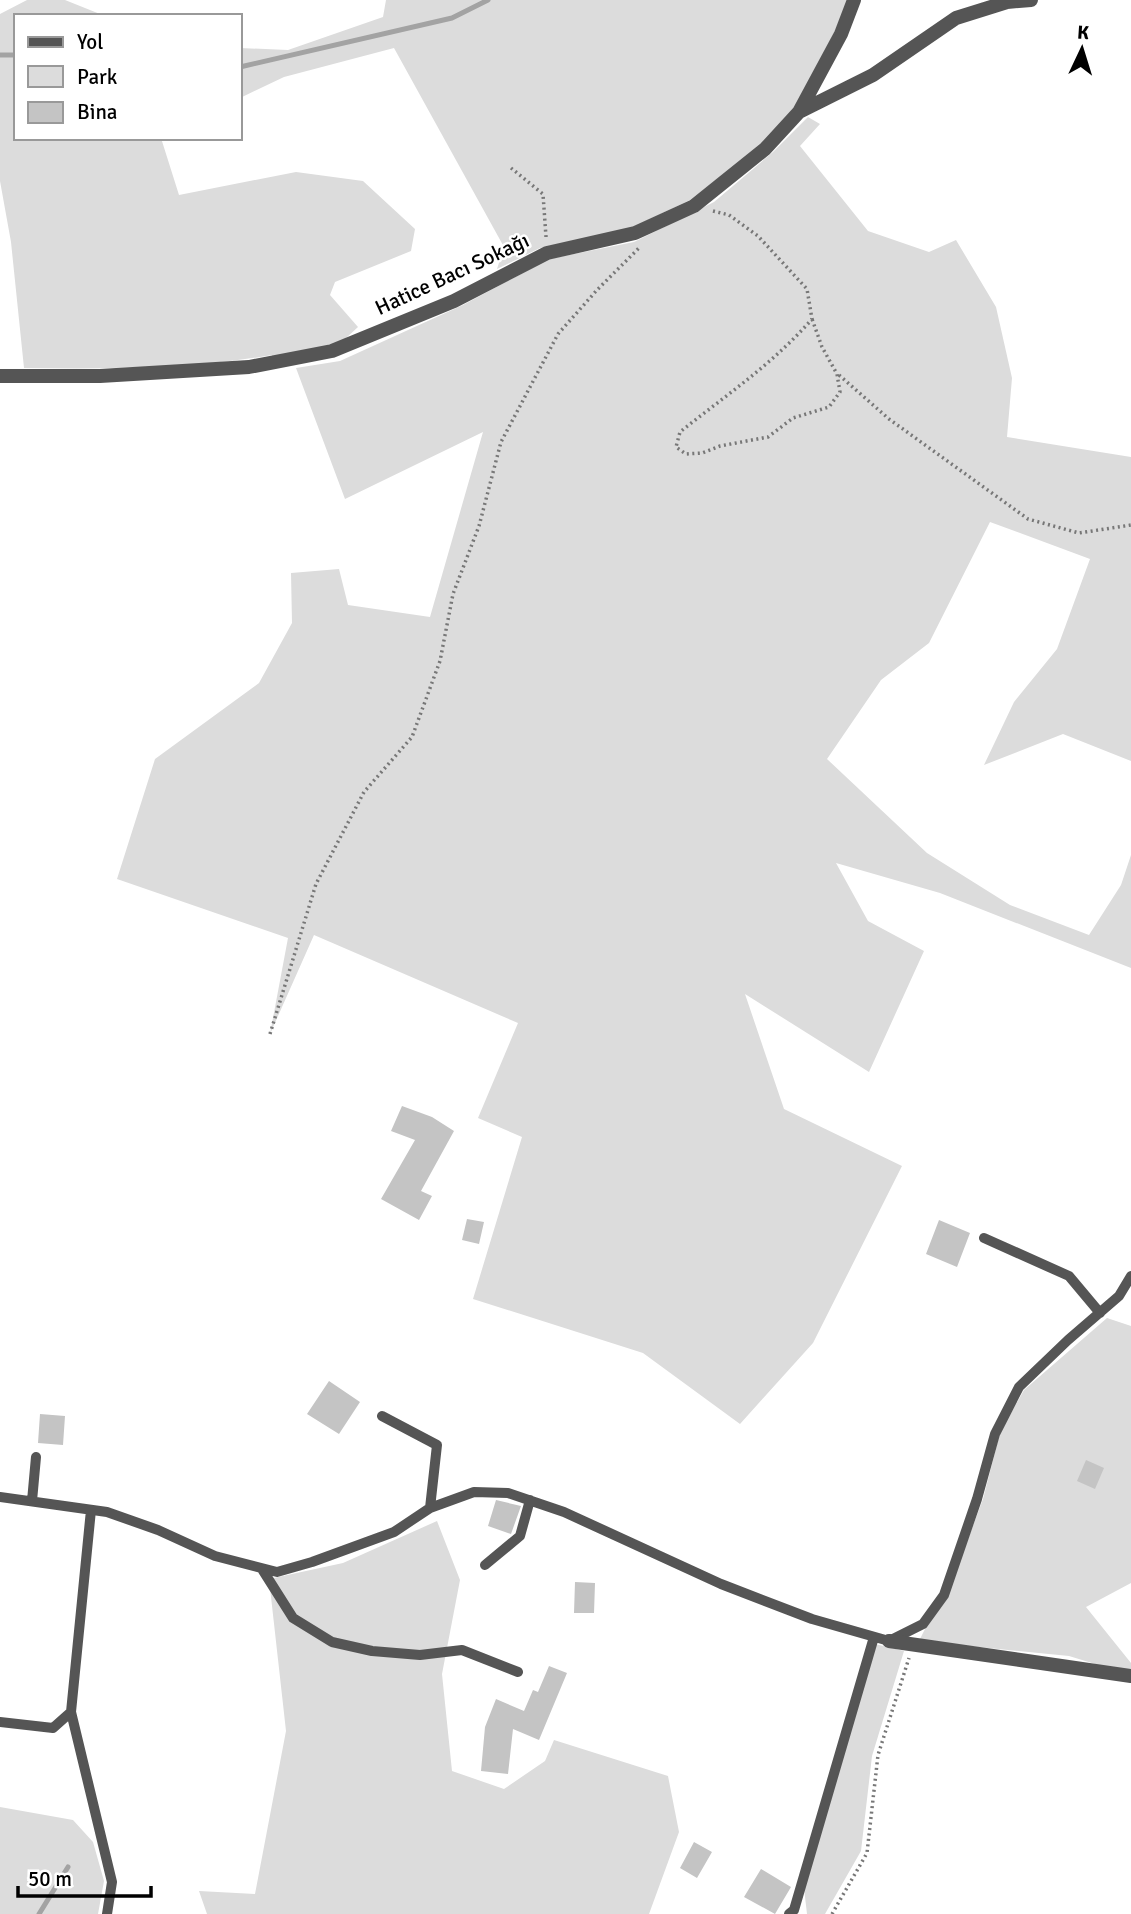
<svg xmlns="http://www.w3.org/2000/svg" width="1131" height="1914" viewBox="0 0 1131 1914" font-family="Signika,sans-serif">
<rect width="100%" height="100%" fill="#fff"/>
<!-- green -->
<path fill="#dcdcdc" d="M27,0h38l40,16h-89v122h145l18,57 117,-23 67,9 52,48 -4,22 -76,31 -5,13 28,32 -26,24 -62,12 2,-8c-81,14 -165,14 -248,13l-13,-126 -11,-61v-167z
M386,0h462l-14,33 -40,77 -33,35 -71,55 -59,28 -91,20 -43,21 7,-22 -110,-199 -110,29 -44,21v-50l48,2 95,-33z
M808,117l12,7 -20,22 68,85 61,21 27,-12 40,67 16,71 -5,59 124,20v304l-68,-27 -79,31 30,-63 43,-53 33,-90 -100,-37 -61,121 -48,37 -54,79 100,94 83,52 79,30 32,-50 10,-30v113l-191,-75 -104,-30 32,58 56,30 -55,121 -124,-78 39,115 118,57 -89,177 -73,81 -97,-71 -170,-54 49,-162 -44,-19 40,-95 -204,-88 -44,99 18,-96 -171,-59 38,-120 104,-76 33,-60 -1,-50 48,-4 9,36 82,12 53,-185 -138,67 -49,-131 44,-7 123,-56 86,-46 85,-17 80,-40 59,-50z
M1107,1318l24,8v257l-45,24 45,56v12l-62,-19 -150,-15 8,-16 20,-30 36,-96 17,-66 24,-43z
M437,1521l23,59 -18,94 10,97 52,18 41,-28 9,-21 114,36 11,56 -30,82h-442l-8,-23 56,3 31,-163 -17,-152 74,-16z
M875,1644l29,7 -32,105 -11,95 -36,63h-18l-3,-26z
M0,1807l73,13 20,22 11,39 -6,33h-98z"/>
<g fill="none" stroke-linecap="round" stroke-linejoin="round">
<!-- stream -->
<path stroke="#a3a3a3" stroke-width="5" d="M0,55h16
M240,67l212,-49 36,-18
M39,1914l29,-47"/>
</g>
<!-- building -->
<path fill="#c4c4c4" d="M402,1106l30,11 22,14 -33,60 11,5 -13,24 -38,-21 34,-59 -24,-9z
M467,1219l17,3 -5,22 -17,-4z
M939,1220l31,13 -13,34 -31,-13z
M329,1381l31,21 -21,32 -32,-20z
M40,1414l25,2 -2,29 -25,-2z
M1086,1460l18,8 -9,21 -18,-8z
M496,1500l25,6 -10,28 -23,-8z
M575,1582l20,1 -1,30h-20z
M549,1666l18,7 -28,67 -26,-11 -5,45 -27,-3 4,-44 11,-28 28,12 9,-21 5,2z
M694,1842l18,10 -15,26 -17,-10z
M761,1869l30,18 -16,27 -31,-17z"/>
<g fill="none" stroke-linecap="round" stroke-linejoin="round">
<!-- path -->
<path stroke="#777" stroke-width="3.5" stroke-dasharray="2 3.5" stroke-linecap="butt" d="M511,168l32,26 3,43
M713,211l16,4 29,21 49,53 5,30c-38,44 -87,77 -132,113l-4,15 10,7 16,-1 18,-7 48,-9 25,-19 36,-11 11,-15 -3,-18 -15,-27 -10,-28
M839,375l50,44 139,100 51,14 52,-8
M270,1034l46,-150 48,-92 48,-55 28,-76 13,-67 26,-68 22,-84 57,-108 39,-44 42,-42
M832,1914l35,-61 11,-98 31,-97"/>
<!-- service -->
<path stroke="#555" stroke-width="10" d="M984,1238l85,38 31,37
M382,1416l55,29 -7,63
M0,1497l107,15 51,18 57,26 62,16 35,-10 82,-30 36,-24 44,-16 34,1 56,19 157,72 91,35 77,22 34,-17 21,-29 33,-96 18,-65 24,-47 49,-47 51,-44 12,-20
M32,1501l4,-44
M485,1565l35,-29 10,-36
M262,1569l31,49 39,24 40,9 48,4 42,-5 56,22
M71,1712l41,170 -5,32
M0,1722l53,6 18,-16 20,-202
M789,1914l5,-4 80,-273"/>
<!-- minor -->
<path stroke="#555" stroke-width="14" d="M799,112l42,-78 13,-34
M0,376h100l149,-9 83,-16 122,-50 93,-48 88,-20 59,-27 71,-57 34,-37 74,-37 83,-57 51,-16 24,-2
M889,1641l242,35"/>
</g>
<g text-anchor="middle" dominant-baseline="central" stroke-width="5" stroke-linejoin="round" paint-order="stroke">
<!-- street labels -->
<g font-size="21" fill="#000" stroke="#fff">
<text transform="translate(452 274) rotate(-25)">Hatice Bacı Sokağı</text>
</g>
</g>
<!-- legend -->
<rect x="14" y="14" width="228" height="126" fill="#ffffff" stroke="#999999" stroke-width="2"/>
<rect x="28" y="37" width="35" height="10" fill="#555555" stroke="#999999" stroke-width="2"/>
<text x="77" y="49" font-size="21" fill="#000000">Yol</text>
<rect x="28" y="66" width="35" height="21" fill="#dcdcdc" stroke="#999999" stroke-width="2"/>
<text x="77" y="84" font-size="21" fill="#000000">Park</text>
<rect x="28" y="102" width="35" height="21" fill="#c4c4c4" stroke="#999999" stroke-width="2"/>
<text x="77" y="119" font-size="21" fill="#000000">Bina</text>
<!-- north arrow -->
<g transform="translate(1082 49) rotate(4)" stroke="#ffffff" stroke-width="5" paint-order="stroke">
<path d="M0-5L12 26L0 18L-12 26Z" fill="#000000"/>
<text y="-10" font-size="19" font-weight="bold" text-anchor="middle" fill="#000000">K</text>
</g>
<!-- scale -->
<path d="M18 1886v10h133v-10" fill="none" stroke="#000000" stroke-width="3.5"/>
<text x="28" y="1886" font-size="21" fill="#000000" stroke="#ffffff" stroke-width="5" paint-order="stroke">50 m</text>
</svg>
